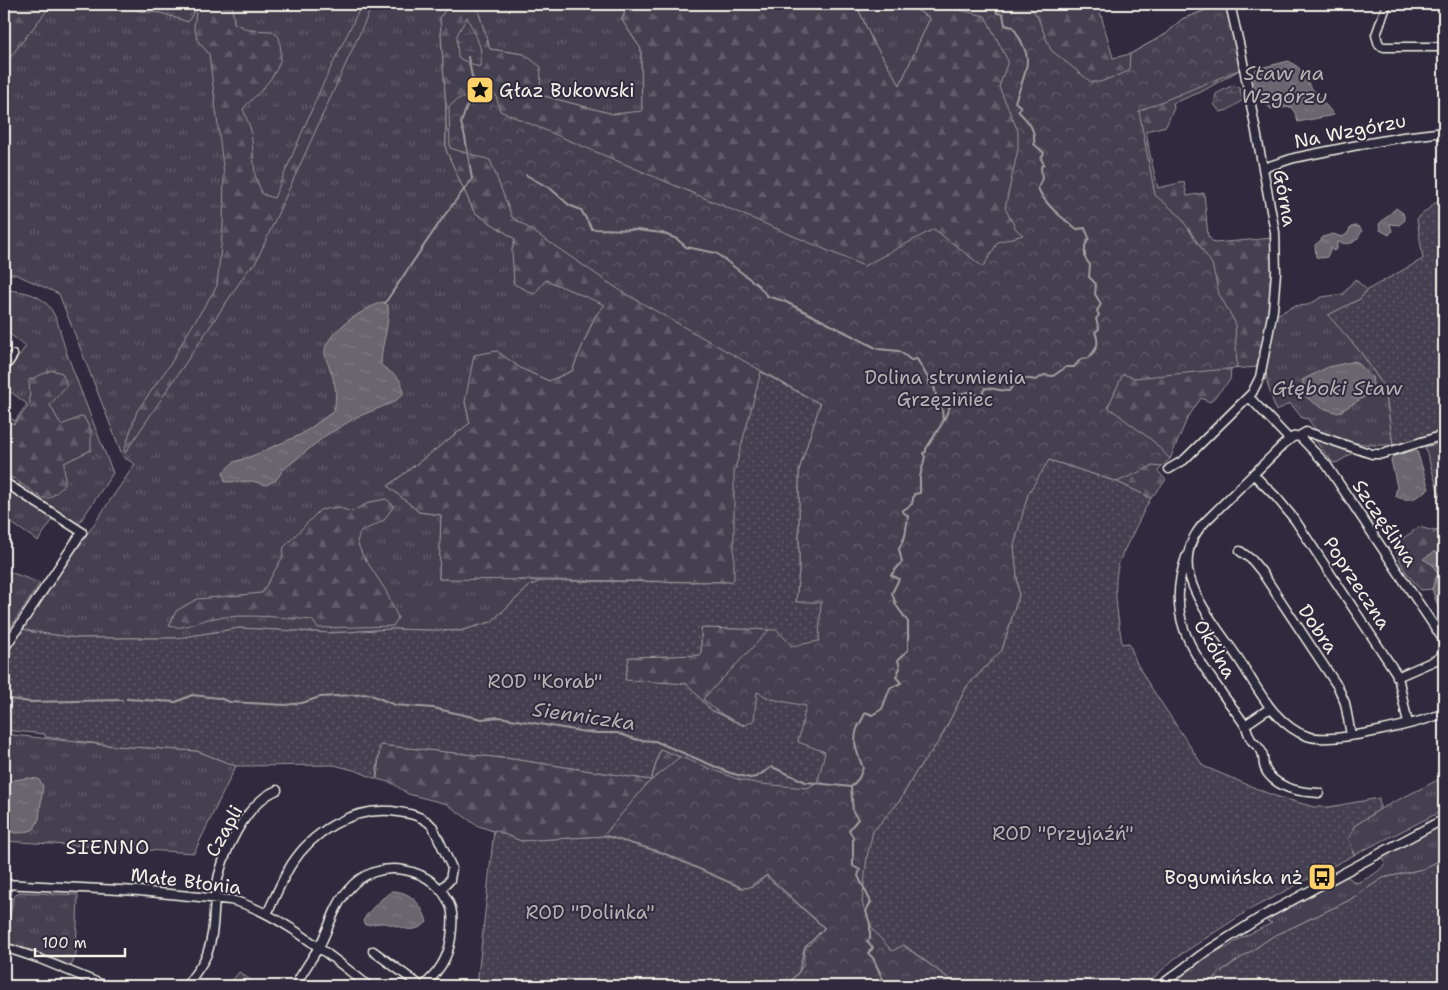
<svg xmlns="http://www.w3.org/2000/svg" width="1448" height="990" viewBox="0 0 1448 990" font-family="'Shantell Sans',sans-serif">
<defs>
<pattern id="grass-tufts" width="24" height="20" patternUnits="userSpaceOnUse" patternTransform="scale(1.25)"><rect width="24" height="20" fill="#454050"/><path d="M3 7l-1-3M5 7V3M7 7l1-3M15 17l-1-3M17 17v-4M19 17l1-3" fill="none" stroke="#605c69"/></pattern>
<pattern id="forest-firs" width="22" height="20" patternUnits="userSpaceOnUse" patternTransform="scale(1.25)"><rect width="22" height="20" fill="#454050"/><path d="M5 1l3.5 6h-7zM16 11l3.5 6h-7z" fill="#605c69"/></pattern>
<pattern id="wetland-marsh" width="20" height="14" patternUnits="userSpaceOnUse" patternTransform="scale(1.25)"><rect width="20" height="14" fill="#454050"/><path d="M1 5h8M5 5V1M11 12h8M15 12V8" fill="none" stroke="#605c69"/></pattern>
<pattern id="park-crowns" width="20" height="18" patternUnits="userSpaceOnUse" patternTransform="scale(1.25)"><rect width="20" height="18" fill="#454050"/><path d="M2 6a3 3 0 1 1 6 0M12 15a3 3 0 1 1 6 0" fill="none" stroke="#605c69"/></pattern>
<pattern id="garden-dots" width="8" height="8" patternUnits="userSpaceOnUse" patternTransform="scale(1.25)"><rect width="8" height="8" fill="#454050"/><path d="M2 2h.1M6 6h.1" fill="none" stroke="#605c69" stroke-width="1.8" stroke-linecap="round"/></pattern>
<pattern id="water-ripples" width="26" height="14" patternUnits="userSpaceOnUse" patternTransform="scale(1.25)"><rect width="26" height="14" fill="#6a6670"/><path d="M2 4q2-2 4 0t4 0M15 11q2-2 4 0t4 0" fill="none" stroke="#807c84"/></pattern>
</defs>
<rect width="100%" height="100%" fill="#2f2a3d"/>
<filter id="ink" filterUnits="userSpaceOnUse"><feTurbulence type="fractalNoise" baseFrequency=".02" numOctaves="2"/><feDisplacementMap in="SourceGraphic" scale="10" xChannelSelector="R" yChannelSelector="G"/><feConvolveMatrix kernelMatrix="1 2 1 2 8 2 1 2 1" color-interpolation-filters="sRGB"/></filter>
<g filter="url(#ink)">
<!-- grass -->
<path fill="url(#grass-tufts)" stroke="#9c989c" d="M4,4h446l-10,13 6,91v42l28,62 41,27 -3,11 34,30 60,24 -11,12 -23,55 -23,10 -27,-12 -25,-17 -32,50 5,21 -82,63 31,26 22,3 -2,64 42,-1 60,3 -10,4 -40,37 -31,9 -69,-2 -60,4 -91,-5 -62,10h-100l-45,-6 -13,-4 16,-19 99,-145 -12,-7 -64,-163 -44,-20h-11z
M476,4h151l-5,16 19,29 1,63 -29,2 -73,-19 -16,-41 -34,-5z
M856,4h50l24,14 -30,67 -28,-45z
M1355,279l12,11 -7,9 -31,16 33,39 23,34 8,57h-21l-23,-3 -31,-9 -10,-14 -6,-1 -12,-15 -14,8 -9,-29 -1,-16 9,-50 19,-10 14,-1 14,-8 21,-3z
M4,290c15,1 31,2 43,14 12,13 14,34 20,50 15,40 30,79 46,119l-35,52 -58,-38 -1,-7 -5,-2 -6,1 -4,-3v-62l11,7 12,-17 -23,-17v-10l22,-31 -22,-16z
M1314,439l39,14 -15,9 -5,1z
M1444,442v68l-19,-63z
M4,487l49,32 -15,22 -34,-23z
M4,570l36,13 -36,54z
M4,734l110,12 83,5 39,15 -42,87 -190,-12z
M1444,777v33l-90,45 -5,-16 5,-13 26,-17z
M1444,823v35l-21,11 -40,9 -35,23 -76,36 -49,33 -17,16h-41l23,-18 37,-21 1,1 15,-10 31,-15 -8,-3 81,-45 11,8c12,-5 21,-9 29,-19l-2,-9z
M19,892l59,3 -2,60 -5,11 -37,-15 -24,-7c-5,-9 2,-34 3,-46z"/>
<!-- forest -->
<path fill="url(#forest-firs)" stroke="#9c989c" d="M4,4h48l-48,61z
M197,4h35l2,19 15,7 23,1 7,6c1,7 3,17 1,24 -7,21 -23,32 -37,48l8,21 4,45 7,19 12,4 47,-110 41,-84h11l-117,258 -8,8 -123,183 -1,-2 13,-40 34,-48 13,-24 33,-53 6,-60 1,-52 -15,-120 -11,-13 -4,-14z
M450,4h26l14,45 34,5 17,13 -1,28 73,19 29,-3 -1,-62 -19,-29 5,-16h229l16,36 28,45 30,-67 -24,-14h192l15,54 17,-4 36,-20 16,-15 40,-15 19,65 -40,23 -28,11 1,5 -8,18 -20,5 4,24 8,33 26,-6 3,14 17,-3 4,43 6,7 59,-5c2,45 -5,85 -14,129l-28,2 -1,11 -20,22 -9,-4 -14,21 -17,40 -12,12 8,9 -15,18 -34,-16 -244,448 86,56h-173l13,-15 5,-23 -49,-62 -7,3 -7,-1 -79,-35 -57,-17 -84,5 -45,-16 -29,-21 -39,-10 -16,-11 -15,-4 3,-34 133,14 138,21 9,-31 77,30 17,-59 -10,6 -33,-16 -24,-26 -62,-3 3,-24 73,-2v-27l77,2 42,-226 -59,-32 -27,207 -3,3 -292,-3 2,-64 -22,-3 -31,-26 82,-63 -5,-21 9,-47 23,-4 25,18 27,12 23,-10 23,-55 10,-11 -59,-25 -12,14 -20,-10 -2,-34 3,-11 -41,-27 -28,-62v-42l-6,-91z
M52,370l10,3 5,12 -17,20 11,20 22,-9 8,14v20l-27,13c1,23 4,21 -15,35h-7l-38,-26v-52l10,4 16,-20 -1,-24z
M386,499l8,7 -11,15 -23,11 -3,10 5,12 24,37 12,27 -5,8 -75,2 -6,-8c-33,-3 -65,-6 -98,-2 -16,2 -29,13 -45,8l7,-15 21,-12 65,-6 20,-35 2,-11 36,-37 18,-3 13,5 19,-10z
M1419,527l15,4 10,-2v26l-11,-3v13l5,9 -6,15 -11,1c-12,-12 -26,-32 -26,-49l10,-4z
M239,972l20,14h-31z"/>
<!-- wetland -->
<path fill="url(#wetland-marsh)" stroke="#9c989c" d="M135,4h59v7l-6,11 -27,-9 -23,-2z
M467,17c7,16 19,33 12,50l-21,-9 -1,-23z
M1233,85l6,3 4,12 -15,10 -8,2 -6,-8 2,-10z"/>
<!-- park -->
<path fill="url(#park-crowns)" stroke="#9c989c" d="M957,4h70l10,12 14,34 40,32h9l29,-11 1,-17 36,-20 16,-15 40,-15h4l3,6 12,59 -102,42 16,84 24,20 33,49 7,30 16,28 2,46 -103,10 -11,-4 -15,33 45,34 17,18 -8,8 -10,-1 -35,16 -68,-22 -35,85 5,50 -17,55 -35,36 -27,54 -24,32 -17,30 -26,30 30,113 56,41h-172l12,-14 4,-7 2,-16 20,-21 -58,-53 -19,13 -7,-1 -79,-35 -58,-17 43,-51 35,-29 116,-13c-32,-10 -71,-18 -95,-43l93,-97 3,-32v-100l21,-66 -196,-111 -112,-76 -22,-57 -40,-12 -1,-41 10,-9 37,-3 4,16 364,155 70,-37 49,38 15,-25 25,-7 -7,-6 -11,-21 13,-59v-18l-19,-44 9,-26 -23,-45 -25,-6z"/>
<!-- garden -->
<path fill="url(#garden-dots)" stroke="#9c989c" d="M1444,195v238l-51,12 -8,-57 -23,-34 -34,-39 32,-16 7,-9 56,-31 -6,-40z
M761,372l59,32 -21,66v100l-3,32h25l-2,39 -27,5 -15,-16 -76,-2v27l-72,2 -4,23 62,4 24,26 33,16 10,-6 3,-28 14,7 35,7 -8,36 27,10 -7,29 -10,7 -47,-4 -24,-5 -77,-30 -9,31 -138,-21 -133,-14 -4,34 -19,-8 -23,-6 -98,1 -39,-15 -81,-5 -71,-9v-3l-41,-4v-78l16,-24 13,4 45,6h100l62,-10 91,5 60,-4 69,2 31,-9 40,-37 10,-4 190,1 3,-3v-106z
M1049,460l68,22 34,16c-6,10 -11,21 -16,31 -6,13 -15,26 -18,42 -4,23 2,50 5,73l7,-1 8,21 10,17 56,85 69,29 42,12h15l50,-9 1,11 -26,17 -5,13 5,16 -105,55 -75,49 -29,27h-186l-55,-41 -12,6 -19,-21 -11,-27 5,-46 6,-26 26,-29 17,-30 24,-32 27,-54 35,-36 17,-55 -5,-49 14,-52z
M494,830l27,11 84,-5 57,17 79,35c11,1 17,-5 25,-12l58,52 -20,20 -5,23 -13,15h-309z
M1444,858v128h-238l17,-16 49,-33 76,-36 35,-23 40,-9z"/>
<!-- water -->
<path fill="url(#water-ripples)" stroke="#a19ea0" d="M1289,61l10,7 11,18 24,29 -36,7 -3,-9 -4,-6 -20,2 -3,-3 -2,-7h-9l-4,-25 3,-5z
M1396,208l7,5 2,7 -6,5 -9,-1 2,7 -3,4 -9,-5 -1,-6z
M1356,226l3,1 3,4c-7,14 -12,14 -25,11v7l-4,2 -2,-3 -4,9 -5,1 -6,-1 -1,-12 5,-4 3,-4 10,-3 9,3 5,-3 4,-7z
M383,302l5,3c2,21 -7,39 -7,60 13,11 22,11 22,29l-9,8 -37,15 -32,19 -42,34 -7,10 -10,5 -14,-4 -27,1 -2,-10 11,-10 18,-6 50,-22 32,-23c3,-16 2,-27 -4,-42 -1,-5 -5,-10 -5,-15 -3,-20 41,-47 58,-52z
M1356,361l16,16 2,14 -36,22 -18,-6 -14,-10 -4,-17 26,-13z
M1412,451h5l12,38c-12,9 -20,14 -34,7l2,-9 -6,-27 3,-4z
M1434,552l10,3v67h-1l-11,-33 6,-16 -5,-8 -10,-6z
M28,778l10,1 5,7 -4,33 -5,10c-11,5 -20,6 -30,-1v-41l10,-7z
M392,891c19,0 30,14 35,31 -17,16 -28,1 -46,1 -5,0 -10,2 -16,2l-2,-4c4,-9 20,-24 29,-30z"/>
<g fill="none" stroke-linecap="round" stroke-linejoin="round">
<!-- stream -->
<path stroke="#a19ea0" stroke-width="2" d="M526,175l25,14 18,16 12,5 11,19 45,1 25,3 15,6 9,8 30,6 43,33 8,10 17,5 94,48 21,2 12,9 6,-1 12,21v4l5,2 2,10 6,12 1,14
M385,303l59,-87 28,-37 -7,-42 -4,-14 13,-37 -6,-29
M4,698l26,4 92,-2
M127,699l49,3 16,-7 27,3 11,4 55,3 17,-2 18,-6 49,-3 26,11 38,3 49,11 17,-2 81,14 17,2h20l21,7 17,1 75,32 20,5 6,-1 16,-10 34,15 45,5
M886,986l-13,-28 -5,-5 5,-5 -6,-7 3,-2v-15l-4,-13 5,-9 -13,-26 2,-6 -7,-4v-29l-4,-7 9,-11 -5,-7 -2,-25 8,-9 4,-10c-5,-14 -11,-24 -6,-39 2,-6 6,-8 8,-17l7,3 10,-6 8,-21 11,-5 -5,-6 4,-9 -2,-8 10,-10v-28l-12,-17 -4,-12 7,-14 -8,-4 11,-13 -3,-13 6,-13 3,-20 -6,-5 10,-7 2,-10 6,-1v-16l5,-20 -2,-4 3,-1v-3l17,-27 12,-27 13,-3 13,4 4,-8c9,0 15,3 24,3l5,-7 5,1 4,-7 13,2 8,-5 9,1 13,-9h8l7,-8 8,-1c8,-10 11,-14 6,-26l4,-3 -3,-10 3,-4 -2,-4 4,-7 -6,-10 1,-10 -7,-7 1,-12 -5,-7v-12l4,-8 -4,-10 -8,1c-15,-11 -32,-24 -39,-41l4,-10 -1,-11 3,-3 -3,-5 3,-6 -10,-9c2,-15 -6,-23 -16,-33l3,-4 -6,-5c4,-13 12,-28 12,-42 0,-9 -9,-25 -14,-33l-8,-2 -2,-11 -6,-1 -2,-9"/>
<defs>
<path id="minor" d="M1387,4l-11,31 3,10 5,2h60
M1263,168l31,-10 59,-12 50,-9 41,-5
M4,369l9,-14
M1249,397l40,42
M1299,436l7,-4 4,1 62,21h10l62,-19
M1169,469l15,-9 68,-67 8,-16 13,-67 3,-38 -1,-40 -34,-180 -11,-48
M1253,474l24,24 18,22 101,153 3,8 9,43
M4,482l78,50 -78,117
M1240,551l12,9 9,11 77,116 7,16 6,32
M1186,557c-21,61 6,94 40,142 7,9 14,18 20,28 2,5 3,10 6,14 3,3 6,5 8,8 7,8 -2,17 13,30 13,11 29,13 46,14
M1444,641l-118,-177 -27,-28 -6,1 -9,7 -78,77c-13,13 -20,30 -18,48 5,32 35,66 52,92 11,17 21,36 34,51 9,10 20,20 33,24 24,9 112,-13 137,-23
M1397,677l39,-17 8,-6
M1245,725l25,-17
M4,884l135,7 91,9c46,10 101,57 139,86
M267,914c8,-17 15,-34 24,-49 21,-33 60,-57 100,-54 16,2 32,4 42,16l19,41 -2,12 -10,10
M4,918l3,-34
M4,947l36,12 66,27
M373,951l48,35
M186,986c7,-10 16,-20 21,-32 8,-21 6,-44 9,-65 5,-33 29,-86 61,-99
M295,986c7,-13 16,-26 24,-39 10,-18 15,-41 29,-57 28,-35 89,-24 103,18 3,10 1,20 0,30 -3,21 -13,35 -28,48
M1160,986l41,-31 60,-38 183,-98"/>
</defs>
<!-- minor casing -->
<use href="#minor" stroke="#f4f1e8" stroke-width="11"/>
<!-- minor -->
<use href="#minor" stroke="#2f2a3d" stroke-width="8"/>
</g>
</g>
<!-- icons -->
<defs>
<symbol id="sight-square" viewBox="-11 -11 22 22"><rect x="-9" y="-9" width="18" height="18" rx="4" fill="#ffd166" stroke="#2f2a3d"/><path d="M0-6L1.8-2.2L6-1.7L2.9 1.2L3.7 5.4L0 3.3L-3.7 5.4L-2.9 1.2L-6-1.7L-1.8-2.2Z" fill="#111"/></symbol>
<symbol id="bus-square" viewBox="-11 -11 22 22"><rect x="-9" y="-9" width="18" height="18" rx="4" fill="#ffd166" stroke="#2f2a3d"/><path d="M-5-6H5V4H4V6H2V4H-2V6H-4V4H-5ZM-3.5-4V0h7V-4ZM-3.5 1.2v1.5H-2V1.2ZM2 1.2v1.5H3.5V1.2Z" fill="#111"/></symbol>
</defs>
<g fill-rule="evenodd">
<use href="#sight-square" x="464" y="74" width="32" height="32"/>
<use href="#bus-square" x="1306" y="861" width="32" height="32"/>
</g>
<g text-anchor="middle" dominant-baseline="central" stroke-width="4" stroke-linejoin="round" paint-order="stroke">
<!-- poi labels -->
<g font-size="19" fill="#f4f1e8" stroke="#2f2a3d" text-anchor="start">
<text x="499" y="90">Głaz Bukowski</text>
<text x="1303" y="877" text-anchor="end">Bogumińska nż</text>
</g>
<!-- street labels -->
<g font-size="19" fill="#f4f1e8" stroke="#2f2a3d">
<text transform="translate(1350 131) rotate(-11)">Na Wzgórzu</text>
<text transform="translate(1285 198) rotate(80)">Górna</text>
<text transform="translate(1385 523) rotate(56)">Szczęśliwa</text>
<text transform="translate(1357 583) rotate(57)">Poprzeczna</text>
<text transform="translate(1318 629) rotate(56)">Dobra</text>
<text transform="translate(1215 649) rotate(60)">Okólna</text>
<text transform="translate(224 831) rotate(-61)">Czapli</text>
<text transform="translate(186 881) rotate(7)">Małe Błonia</text>
</g>
<!-- park labels -->
<g font-size="19" fill="#b7b3b3" stroke="#2f2a3d">
<text x="945" y="377">Dolina strumienia<tspan x="945" dy="22">Grzęziniec</tspan></text>
<text x="545" y="681">ROD "Korab"</text>
<text x="1063" y="833">ROD "Przyjaźń"</text>
<text x="590" y="912">ROD "Dolinka"</text>
</g>
<!-- water labels -->
<g font-size="20" font-style="italic" fill="#b6b2b2" stroke="#2f2a3d">
<text x="1284" y="73">Staw na<tspan x="1284" dy="23">Wzgórzu</tspan></text>
<text x="1337" y="388">Głęboki Staw</text>
<text transform="translate(584 716) rotate(8)">Sienniczka</text>
</g>
<!-- neighbourhood labels -->
<g font-size="20" letter-spacing="1" fill="#f4f1e8" stroke="#2f2a3d">
<text x="108" y="847">SIENNO</text>
</g>
</g>
<!-- margin -->
<rect width="1448" height="990" fill="none" stroke="#2f2a3d" stroke-width="20"/>
<rect x="10" y="10" width="1428" height="970" fill="none" stroke="#f4f1e8" stroke-width="2" filter="url(#ink)"/>
<!-- scale -->
<path d="M35 948v8h90v-8" fill="none" stroke="#f4f1e8" stroke-width="2.5"/>
<text x="42" y="948" font-size="15" fill="#f4f1e8" stroke="#2f2a3d" stroke-width="4" paint-order="stroke">100 m</text>
</svg>
